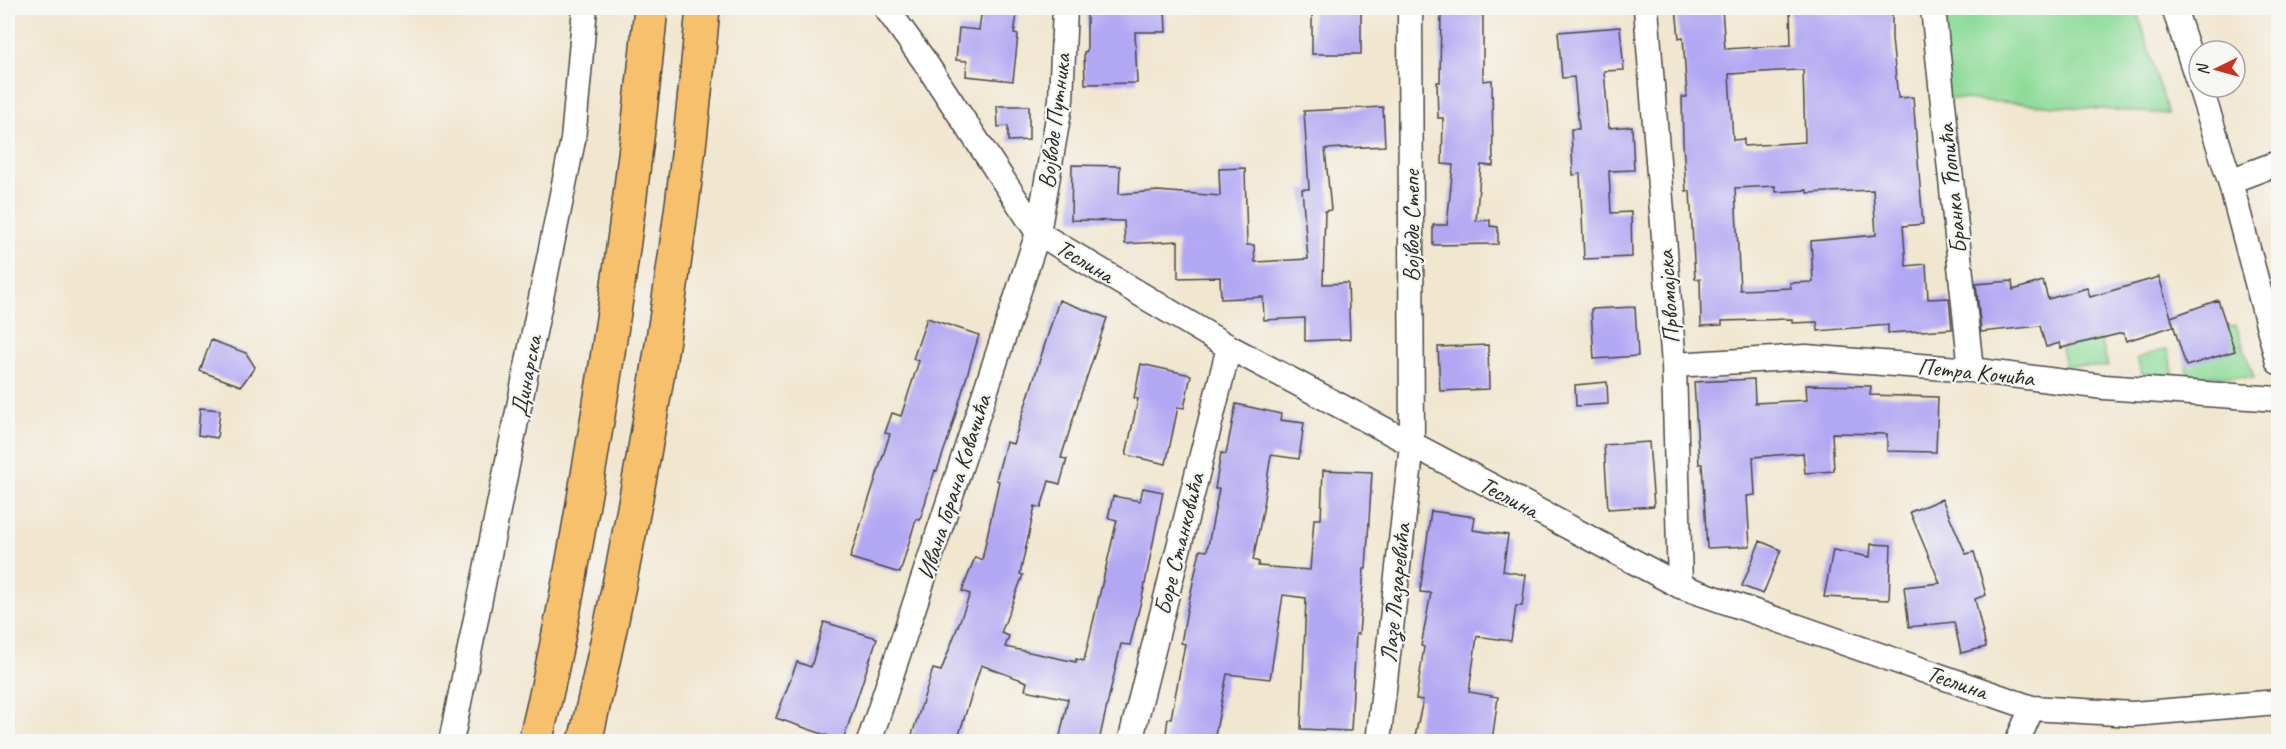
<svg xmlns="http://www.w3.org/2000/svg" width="2286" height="749" viewBox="0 0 2286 749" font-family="Caveat,sans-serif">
<rect width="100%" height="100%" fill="#f6f6f2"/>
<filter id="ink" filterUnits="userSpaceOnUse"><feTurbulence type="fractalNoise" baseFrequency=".0167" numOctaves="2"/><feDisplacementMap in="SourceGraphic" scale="12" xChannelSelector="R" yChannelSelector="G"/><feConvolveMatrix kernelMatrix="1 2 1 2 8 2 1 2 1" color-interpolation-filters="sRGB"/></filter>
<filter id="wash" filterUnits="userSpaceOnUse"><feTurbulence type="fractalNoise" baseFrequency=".008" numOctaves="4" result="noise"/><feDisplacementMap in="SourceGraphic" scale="24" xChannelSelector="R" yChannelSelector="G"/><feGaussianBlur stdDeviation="1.35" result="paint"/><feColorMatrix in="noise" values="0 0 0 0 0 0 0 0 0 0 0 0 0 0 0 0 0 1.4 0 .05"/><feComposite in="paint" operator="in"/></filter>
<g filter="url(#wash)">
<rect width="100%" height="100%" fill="#f1e6cf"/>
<!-- green -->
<path fill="#8fdc9a" stroke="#5d8462" stroke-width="1.5" d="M1936,8h200l32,106 -222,-16z
M2236,325l18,53 -66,-3 -2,-9 41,-38z
M2101,339l7,28 -43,-2 -4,-17z
M2167,349l7,26 -32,-1 -5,-16z"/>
<g id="blocks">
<!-- building -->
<path fill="#b2a7f3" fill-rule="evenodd" d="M982,8h36l-4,26 4,1 -5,46 -47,-5 1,-15 -11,-1 3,-32 20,2z
M1087,8h78l1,24h-31l2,51 -52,1 -1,-32 3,-1z
M1312,8h49v46h-49z
M1441,8l42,1v72l9,-1 1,86 -12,-1 -5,56 14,-1v6l8,1v17l-65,1v-20h14l6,-60 -11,-1 1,-46h-5l-1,-36h3z
M1676,8h46l3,41 66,-4 -1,-37h29v2l73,-2v31l6,59 15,-1 10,127 -20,2 3,40 20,-2 2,35 21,-1 3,31 -64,4v-8l-70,6 -1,-9 -25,1v-4l-70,2v4l-21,1 -1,-47h-5l-5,-88h-4l-3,-48 -1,-46h5l-4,-60 -4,1zM1797,70h6l2,72 -61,4v-7l-11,1 -4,-66zM1775,186l1,6 31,-2v3l66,-3 3,45 -65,6 2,41 -23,1 1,5 -51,2 -5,-102z
M1620,27l4,43 -20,1 5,57 23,-2 2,44 -25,1 2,42 20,-1 1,45 -48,2 -4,-85 -7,1 -2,-46h8l-5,-52 -12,1 -4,-46z
M997,106h32v34l-21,1v-15l-10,1z
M1383,107l2,39 -60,3 6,61 -6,1 -2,73 25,-1 2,56 -45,2v-23l-41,2 -1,-23 -42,2 -1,-22 -42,1v-37l-53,3 -1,-23 -53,-1 1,-55 48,1 -1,28 39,-3 62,5 -1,-27 26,-1 2,77h7l1,17 53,-3 -6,-70h7l-5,-78z
M2159,277l12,40 47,-17 17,51 -49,15 -15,-48 3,8 -48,15 -3,-8 -62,15 -1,-5 -14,4 -6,-21 -59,6 -5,-48 36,-3 1,9 30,-9 5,18 39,-11 3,9z
M1059,300l48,18 -28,82 -18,58 6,1 -7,25 -11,-3 -8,27 -6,-2 -15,68 3,1 -22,58 8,3 -4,11 71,15v-3l8,2 33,-141 -9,-2 5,-22 27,5 3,-13 20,4 -19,97 -14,56 -9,-1 -22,97h-40l9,-42 -43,-9 2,-8 -46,-17 -24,76h-47l23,-72 8,2 29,-77 -8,-3 13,-34 7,3 17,-79 -3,-1 10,-38 7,2z
M1635,307l3,49 -44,3 -3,-50z
M927,318l52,17 -29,98 -13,38 -2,-1 -15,50 -4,-1 -16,54 -50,-15 40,-124 -5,-1 7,-20 9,3 18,-55 -6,-2z
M211,340l35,13 9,14 -14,19 -41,-15z
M1488,345l1,44 -49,2 -2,-44z
M1141,364l50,11 -7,33 -6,-1 -12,57 -40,-9 12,-56 -4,-1z
M1754,379l1,24 52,-3 -1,-15 65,1 -1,9 68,2 -2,55 -49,-1v-17l-55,-1 2,38 -29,2 -2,-20 -50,4 2,38 -8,1 3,50 -43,2 -5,-84h-3l-5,-82z
M1607,382l1,22 -32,2 -1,-21z
M1236,404l45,10 -1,6 24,3 -5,36 -28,-4 -8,50h1l-11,55 6,2 -1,4 52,4 4,-51h7l2,-49 49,2 -6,97h-2l-5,65h-3l-5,97 -50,-2 5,-131 -23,-3 -13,84 -43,-5 -13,67h-49l3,-23h3l14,-74 -4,-1 6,-33 13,-60 7,1 12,-62h-4l6,-36 5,1z
M200,408l20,2 -3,28 -19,-3z
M1649,442l5,64 -46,3 -4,-64z
M1942,499l24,55 8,-2 12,43 -11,4 11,48 -25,6 -7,-31 -45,5 -5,-40 36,-4 -30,-71z
M1431,511l44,6 -2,13 35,5 -5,36 23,4 -4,31h-6l-5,35 -34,-5 -8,56 29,5 -6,44h-78l9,-41 -7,-1 8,-52 -3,-1 10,-53 -11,-1z
M1760,541l21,9 -18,44 -21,-8z
M1871,544l20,1 -2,55 -65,-3 9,-47 37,7z
M824,622l53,16 -34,103 -67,-23 21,-56 14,5z"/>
</g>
</g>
<g filter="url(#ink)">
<use href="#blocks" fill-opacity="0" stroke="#494744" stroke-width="1.5"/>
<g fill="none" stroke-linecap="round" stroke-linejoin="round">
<defs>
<path id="street" d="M886,8l37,51 115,174 191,114 451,239 352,122 101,6 145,-12
M1646,8l28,357 6,221
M1933,8l38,362
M2174,8l25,76
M2200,87l30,94 48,181
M2230,181l48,-18
M1674,365l132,-8 165,13 133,17 174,12
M451,742l122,-602 12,-132
M869,742l169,-509 23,-133 4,-92
M1130,742l99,-395
M1378,742l34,-297 -2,-437
M2017,742l15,-34"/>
<path id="highway" d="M535,742c22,-89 38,-178 53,-267 27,-156 48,-311 63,-467
M585,742c56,-242 97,-488 118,-734"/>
</defs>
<!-- street casing -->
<use href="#street" stroke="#494744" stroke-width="27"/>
<!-- highway casing -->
<use href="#highway" stroke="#494744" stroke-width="36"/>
<!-- street -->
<use href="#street" stroke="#fff" stroke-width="24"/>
<!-- highway -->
<use href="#highway" stroke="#f7c06c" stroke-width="33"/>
</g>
</g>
<g text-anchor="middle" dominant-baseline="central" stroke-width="4.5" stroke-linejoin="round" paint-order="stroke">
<!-- street labels -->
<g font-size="24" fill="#2b2b2b" stroke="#f6f6f2">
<text transform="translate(1054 121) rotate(-83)">Војводе Путника</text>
<text transform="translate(1952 189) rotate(-96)">Бранка Ћопића</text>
<text transform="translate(1411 226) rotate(-90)">Војводе Степе</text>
<text transform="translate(1085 261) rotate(31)">Теслина</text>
<text transform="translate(1668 297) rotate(-94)">Првомајска</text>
<text transform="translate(1976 372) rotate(6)">Петра Кочића</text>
<text transform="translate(526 376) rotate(-79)">Динарска</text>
<text transform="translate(954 487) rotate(-72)">Ивана Горана Ковачића</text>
<text transform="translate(1509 497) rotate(28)">Теслина</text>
<text transform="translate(1179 544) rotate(-76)">Боре Станковића</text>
<text transform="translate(1395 593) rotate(-84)">Лазе Лазаревића</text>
<text transform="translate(1957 682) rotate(19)">Теслина</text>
</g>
</g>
<!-- margin -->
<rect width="2286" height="749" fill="none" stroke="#f6f6f2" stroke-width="30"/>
<!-- north arrow -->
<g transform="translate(2217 69) rotate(265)"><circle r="28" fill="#f6f6f2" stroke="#a5a5a2" stroke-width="1.5"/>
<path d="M0-4.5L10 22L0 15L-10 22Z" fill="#c8321e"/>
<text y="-9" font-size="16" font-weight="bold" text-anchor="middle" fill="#2b2b2b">N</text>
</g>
</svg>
